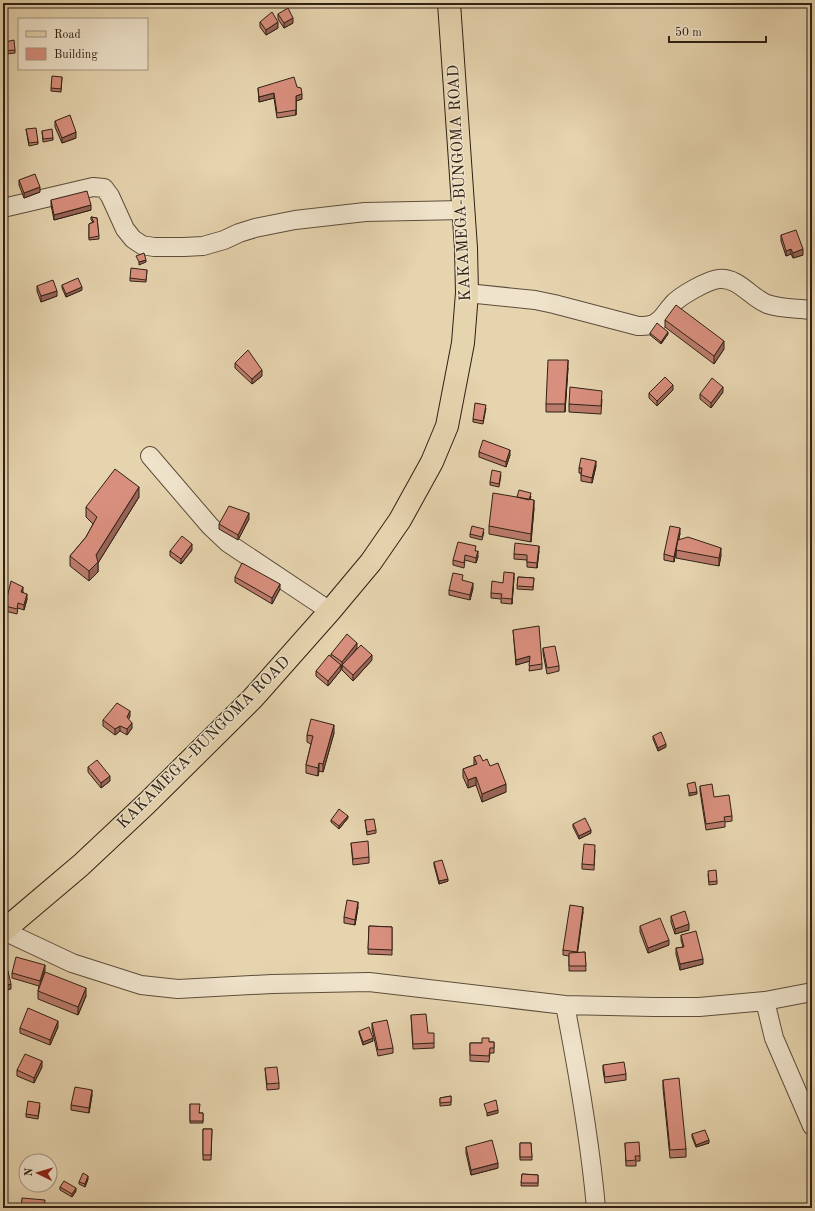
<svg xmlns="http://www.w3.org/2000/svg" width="815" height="1211" viewBox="0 0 815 1211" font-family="'Old Standard TT',serif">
<rect width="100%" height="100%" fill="#e6d4af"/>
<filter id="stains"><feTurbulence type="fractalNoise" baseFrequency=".005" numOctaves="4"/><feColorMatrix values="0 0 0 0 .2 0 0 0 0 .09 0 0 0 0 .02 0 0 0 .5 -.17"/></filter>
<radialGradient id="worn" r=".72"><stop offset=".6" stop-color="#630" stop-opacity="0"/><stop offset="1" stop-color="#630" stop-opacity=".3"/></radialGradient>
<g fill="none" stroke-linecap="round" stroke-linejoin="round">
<defs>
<path id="minor" d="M3,208l90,-21 11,1 6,8 15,33 8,10 9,6 12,2h30l19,-1 21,-6 15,-7 16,-5 40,-8 70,-8 98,-2
M467,293l68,7 19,4 84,22c7,0 15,0 20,-5 6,-4 9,-11 14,-16 7,-9 36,-25 47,-26 19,-2 31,18 48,25 14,5 30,4 45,6
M150,456l60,70 18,17 102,68
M4,931l68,32 69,22 37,4 94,-5 97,-2 196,23 88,2h46l66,-6 47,-9
M765,1001l9,37 38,88
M565,1005c13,67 25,134 31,203"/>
<path id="major" d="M3,931l78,-66 65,-61 107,-106 77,-87 41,-49 29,-42 32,-58 15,-36 16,-83 4,-50 -1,-45 -17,-245"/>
</defs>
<!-- minor casing -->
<use href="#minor" stroke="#5d4e3b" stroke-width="20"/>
<!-- major casing -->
<use href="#major" stroke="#2f2114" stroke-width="24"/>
<!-- minor -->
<use href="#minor" stroke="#efe3cb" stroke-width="18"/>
<!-- major -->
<use href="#major" stroke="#e6d4af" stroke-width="22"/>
</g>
<!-- wall -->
<path fill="#bb7b6c" stroke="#2f2114" d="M278,14l15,9 -9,5 -6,-9z
M260,22l18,6 -12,7 -6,-8z
M5,42l10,8v3l-9,1z
M62,77l-1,15 -10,-1v-3z
M297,87l5,12 -6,2v14l-19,3 -3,-20 -15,4 -1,-14z
M55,121l21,17 -14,5 -7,-16z
M26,129l12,13v2l-9,2z
M42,131l11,7v2l-10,2z
M19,180l21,12 -16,6 -5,-13z
M51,200l40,10 -37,10 -3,-15z
M91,217l6,1 2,21 -10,1v-16l4,-2 -2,-2z
M781,235l22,20 -10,3 -2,-4 -5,2 -5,-15z
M147,270l-1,12 -16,-1v-3z
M62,285l20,5 -16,7 -4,-9z
M37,286l20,10 -16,6 -4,-11z
M665,320l59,29 -10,15 -49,-37z
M650,333l18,1 -7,10 -11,-9z
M235,363l27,13 -10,8 -17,-16z
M568,368l-3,44h-19v-8z
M673,390l-16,16 -8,-8v-5z
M723,392l-12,16 -11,-9v-5z
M602,399l-1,15 -32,-2v-8z
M486,408l-3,16 -10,-2v-3z
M479,452l31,3 -4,12 -27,-10z
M596,466l-4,17 -11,-2v-8h-2v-5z
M501,475l-2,12 -9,-2v-3z
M531,496l-1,4 4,8 -3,34 -42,-8v-8l28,-28v-1z
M139,497l-41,66v9l-9,9 -19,-15v-10l16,-19 7,-13 -7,-7v-10z
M249,519l-11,21 -19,-11v-5z
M484,532l-2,8 -12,-3v-3z
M680,534l-2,6 43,15 -2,11 -43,-8v-7l-2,11 -10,-2v-6z
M192,550l-11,14 -11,-8v-5z
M476,551l2,6 -2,6 -11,-3 -1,8 -11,-3v-5z
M539,551l-2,17 -10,-1v-7l-13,-1v-5z
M235,577l45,12 -8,15 -37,-22z
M518,577l16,1 -1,12 -16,-1z
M514,578l-2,26 -11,-1v-4l-10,-1v-5l12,-10z
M463,580l10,8 -3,12 -21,-5v-5z
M23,592l4,7 -3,11 -6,-2 -1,6 -12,-3v-5z
M513,630l29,34v5l-13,2 1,-10 -14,4z
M357,648l-5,6 20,6 -19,21 -11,-11v-3h-1v3l-13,16 -12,-10v-5l15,-14v-3z
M543,648l16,18v5l-12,3 -4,-21z
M130,716l-2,3 4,9 -5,7 -7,-4 -5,4 -12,-9v-6z
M334,733l-11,39 -4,-1 -1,5 -12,-3v-8l5,-21 -4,-2v-7z
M653,736l13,11 -8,4 -5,-12z
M474,757l9,4 7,5 16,26 -24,10 -6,-17 -8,3 -5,-11v-8l11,-4z
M88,767l22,14 -9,7 -13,-16z
M700,786l14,11 18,19v5l-7,1v5l-19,3 -6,-39z
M348,818l-9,11 -8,-7v-2z
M365,820l11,10v3l-9,2z
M573,824l18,9 -12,6 -6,-12z
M351,843l18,14v6l-16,2z
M595,850l-1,20 -12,-1v-5z
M434,862l14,19 -9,3 -5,-19z
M708,874l9,7v3l-8,1z
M358,907l-3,18 -11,-2v-6z
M583,912l-6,41 8,-1 1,19h-17v-15l-6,-1v-5z
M671,916l18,14 -14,4 -4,-12z
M369,926l23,1v28l-24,-1z
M640,926l29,19 -21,8 -8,-21z
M681,935l22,29 -23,6 -4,-16v-6l7,-1 -2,-7z
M45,970l-2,6 43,20 -8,19 -40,-16v-8l1,-5 -27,-8v-5z
M411,1015l17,18 6,10v5l-21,1z
M372,1023l21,25v5l-15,3 -6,-27z
M58,1027l-8,18 -30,-12v-5z
M359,1031l14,10 -10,4 -4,-12z
M489,1042h5v11h-4l-1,9 -19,-1v-18h12z
M603,1065l23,9v6l-21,3 -2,-13z
M42,1067l-8,16 -17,-7v-6z
M265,1068l14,15v6l-12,1z
M663,1080l23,69v8l-16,1 -7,-70z
M92,1095l-3,18 -18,-3v-5z
M451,1096v9l-11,1v-8z
M190,1104l10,9h3v10h-13z
M40,1106l-2,13 -12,-2v-3z
M203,1129h9l-1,31h-8z
M692,1134l17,9 -13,4 -4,-10z
M520,1143h11l1,17h-12z
M625,1143l15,13v5h-4v5h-10z
M466,1147l32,21 -27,7 -5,-22z
M522,1174l16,1v11h-17z
M88,1179l-3,8 -6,-3v-2z
M60,1187l16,4 -4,6 -12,-7z"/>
<!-- shaded-wall -->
<path fill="#986458" stroke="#2f2114" d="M293,18v5l-9,5v-5z
M278,22v6l-12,7v-5z
M274,93v5l-15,4v-5z
M302,94v5l-6,2v14v-19z
M76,132v6l-14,5v-5z
M40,187v5l-16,6v-5z
M91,205v5l-37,10v-5z
M791,249v5l-5,2v-5z
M803,249v6l-10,3v-5z
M146,260v2l-7,3v-3z
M82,287v3l-16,7v-3z
M57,291v5l-16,6v-6z
M668,332v2l-7,10v-2z
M724,341v8l-10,15v-8z
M568,360v8l-3,44v-8z
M262,370v6l-10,8v-5z
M673,385v5l-16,16v-5z
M723,387v5l-12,16v-5z
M510,450v5l-4,12v-5z
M596,461v5l-4,17v-5z
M139,487v10l-41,66v9l-9,9v-10l7,-16z
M534,500v8l-3,34v-8z
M249,513v6l-11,21v-5z
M680,528v6l-6,28v-5z
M192,544v6l-11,14v-5z
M539,546v5l-2,17v-5z
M721,548v7l-2,11v-8z
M478,551v6l-2,6v-5z
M514,573v5l-2,26v-5z
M473,583v5l-3,12v-5z
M280,584v5l-8,15v-6z
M23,587v5l-2,5v-5z
M27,594v5l-3,11v-5z
M357,643v5l-14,18 -1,-1v2v-5z
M372,655v5l-19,21v-6z
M530,656v5l-14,4v-5z
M341,665v5l-13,16v-5z
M130,711v5l-3,7v-6z
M132,723v5l-5,7v-6z
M334,725v8l-11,39v-8z
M120,726v5l-5,4v-6z
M666,744v3l-8,4v-3z
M319,763v8l-1,5v-8z
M110,776v5l-9,7v-5z
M476,777v8l-8,3v-8z
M506,784v8l-24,10v-8z
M697,792v2l-8,2v-3z
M348,816v2l-9,11v-3z
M591,830v3l-12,6v-3z
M448,879v2l-9,3v-3z
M358,902v5l-3,18v-5z
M583,907v5l-6,45v-5z
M689,924v6l-14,4v-5z
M669,940v5l-21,8v-5z
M703,959v5l-23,6v-6z
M45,965v5l-5,16v-5z
M11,984v5l-8,2v-5z
M86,988v8l-8,19v-8z
M58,1021v6l-8,18v-5z
M373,1038v3l-10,4v-3z
M42,1061v6l-8,16v-5z
M92,1090v5l-3,18v-5z
M498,1110v3l-11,3v-3z
M709,1140v3l-13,4v-2z
M498,1163v5l-27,7v-5z
M88,1176v3l-3,8v-3z
M76,1188v3l-4,6v-3z"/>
<!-- building -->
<path fill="#d98f7e" stroke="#2f2114" d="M288,8l5,10 -9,5 -6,-9z
M272,12l6,10 -12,8 -6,-8z
M14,40l1,10 -9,1 -1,-9z
M52,76l10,1 -1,12 -10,-1z
M294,77l3,10 4,1 1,6 -6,2v14l-19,3 -3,-20 -15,4 -1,-9z
M70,115l6,17 -14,6 -7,-17z
M36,128l2,14 -9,1 -3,-14z
M52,129l1,9 -10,1 -1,-8z
M35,174l5,13 -16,6 -5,-13z
M87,191l4,14 -37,10 -3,-15z
M91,217l6,1 2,18 -10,2v-14l5,-2z
M796,230l7,19 -10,4 -2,-4 -5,2 -5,-16z
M144,253l2,7 -7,2 -3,-6z
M131,268l16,2 -1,10 -16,-2z
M78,278l4,9 -16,7 -4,-9z
M53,280l4,11 -16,5 -4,-10z
M676,305l48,36 -10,15 -49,-36z
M657,323l11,9 -7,10 -11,-9z
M248,350l14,20 -10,9 -17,-16z
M548,360h20l-3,44h-19z
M665,377l8,8 -16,16 -8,-8z
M712,378l11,9 -12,16 -11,-9z
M570,387l32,4 -1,15 -32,-2z
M475,403l11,2 -3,16 -10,-2z
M483,440l27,10 -4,12 -27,-10z
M581,458l15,3 -4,17 -11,-3 1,-7h-3z
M115,469l24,18 -43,68 2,7 -9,9 -19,-15 16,-19 11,-20 -11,-10z
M492,470l9,2 -2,12 -9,-2z
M519,490l12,3 -2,7 -12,-3z
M493,493l41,7 -3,34 -42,-8z
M229,506l20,7 -11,22 -19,-11z
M472,526l12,3 -2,8 -12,-3z
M670,526l10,2 -6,29 -10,-3z
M182,536l10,8 -11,15 -11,-8z
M688,537l33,11 -2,10 -43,-8 2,-10z
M458,542l18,4 -1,5h3l-2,7 -11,-3 -1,8 -11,-3z
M515,543l24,3 -2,17 -10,-1v-7l-13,-1z
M242,563l38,21 -8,14 -37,-21z
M504,572l10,1 -2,26 -11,-1 1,-4 -11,-1 1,-12 11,2z
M453,573l10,2 -1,5 11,3 -3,12 -21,-5z
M518,577l16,1 -1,9 -16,-1z
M11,581l12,6 -2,5 6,2 -3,11 -6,-2 -1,6 -12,-3z
M539,626l3,38 -13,2 1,-10 -14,4 -3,-30z
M347,634l10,9 -15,19 -11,-8z
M361,645l11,10 -19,20 -11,-10z
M555,646l4,20 -12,2 -4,-20z
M329,655l12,10 -13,16 -12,-10z
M117,703l13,8 -3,6 5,6 -5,6 -7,-3 -5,3 -12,-9z
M311,719l23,6 -11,39 -4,-1 -1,5 -12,-3 7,-29 -6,-1z
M661,732l5,12 -8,4 -5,-12z
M480,755l3,6 4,-2 3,7 8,-3 8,21 -24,10 -6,-17 -8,3 -5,-11 14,-5 -3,-7z
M97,760l13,16 -9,7 -13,-16z
M695,782l2,10 -8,1 -2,-9z
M712,784l2,13 15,-2 3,21 -8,1 1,4 -19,3 -6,-38z
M339,809l9,7 -9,10 -8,-6z
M585,818l6,12 -12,6 -6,-12z
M374,819l2,11 -9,2 -2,-12z
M368,841l1,16 -16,2 -2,-16z
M584,844l11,1 -1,20 -12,-1z
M442,860l6,19 -9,2 -5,-19z
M716,870l1,11 -8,1 -1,-11z
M347,900l11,2 -3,18 -11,-3z
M570,905l13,2 -6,45 -14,-2z
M685,911l4,13 -14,5 -4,-13z
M660,918l9,22 -21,8 -8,-22z
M369,926l23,1v23l-24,-1z
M696,931l7,28 -23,5 -4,-16 8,-1 -3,-12z
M585,952l1,14h-17v-13z
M16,957l29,8 -5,16 -28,-8z
M7,967l4,17 -8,2v-18z
M45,972l41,16 -8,19 -40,-16z
M28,1008l30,13 -8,19 -30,-12z
M426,1014l2,19h6v10l-21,1 -2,-29z
M387,1020l6,28 -15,2 -6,-27z
M369,1027l4,11 -10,4 -4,-11z
M482,1038h7v4h5v6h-4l-1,8 -19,-1v-12h12z
M25,1054l17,7 -8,17 -17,-8z
M624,1062l2,12 -21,3 -2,-12z
M277,1067l2,16 -12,1 -2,-16z
M679,1078l7,71 -16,1 -7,-70z
M75,1087l17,3 -3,18 -18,-3z
M451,1096v6l-11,1v-5z
M496,1100l2,10 -11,3 -3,-9z
M28,1101l12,2 -2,13 -12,-2z
M190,1104h10l-1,9h4v8h-13z
M203,1129h9l-1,26h-8z
M705,1130l4,10 -13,5 -4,-11z
M492,1140l6,23 -27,7 -5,-23z
M639,1142l1,14h-5l1,4 -10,1 -1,-18z
M520,1143h11l1,14h-12z
M83,1173l5,3 -3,8 -6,-2z
M522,1174l16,1v8h-17z
M64,1181l12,7 -4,6 -12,-7z
M22,1198l23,2 -1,8h-23z
M101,1204l9,4h-11z"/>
<g text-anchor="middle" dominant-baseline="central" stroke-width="3" stroke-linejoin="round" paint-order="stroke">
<!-- street labels -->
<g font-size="16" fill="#2f2114" stroke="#efe3cb">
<text transform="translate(460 183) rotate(-93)">KAKAMEGA-BUNGOMA ROAD</text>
<text transform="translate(204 743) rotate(-45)">KAKAMEGA-BUNGOMA ROAD</text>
</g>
</g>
<!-- margin -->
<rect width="815" height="1211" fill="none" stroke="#e6d4af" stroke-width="16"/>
<rect x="4" y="4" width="807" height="1203" fill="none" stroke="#2f2114" stroke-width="2"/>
<rect x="8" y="8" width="799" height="1195" fill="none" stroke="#2f2114"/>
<!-- legend -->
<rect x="18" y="18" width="130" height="52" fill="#efe3cb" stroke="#a29582"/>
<rect x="26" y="31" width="20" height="6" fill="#e6d4af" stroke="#a29582"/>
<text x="54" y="38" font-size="12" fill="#2f2114">Road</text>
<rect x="26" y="48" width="20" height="12" fill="#d98f7e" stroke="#a29582"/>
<text x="54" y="58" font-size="12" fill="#2f2114">Building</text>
<!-- north arrow -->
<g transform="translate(38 1173) rotate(275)"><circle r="19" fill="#efe3cb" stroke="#a29582"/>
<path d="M0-3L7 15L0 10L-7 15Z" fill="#8f2418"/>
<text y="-6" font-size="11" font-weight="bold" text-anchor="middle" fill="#2f2114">N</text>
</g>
<!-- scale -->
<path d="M669 36v6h97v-6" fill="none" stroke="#2f2114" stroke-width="2"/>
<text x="675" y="36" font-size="12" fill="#2f2114" stroke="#efe3cb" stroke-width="3" paint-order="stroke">50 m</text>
<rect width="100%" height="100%" filter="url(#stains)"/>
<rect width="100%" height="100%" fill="url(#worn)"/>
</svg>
